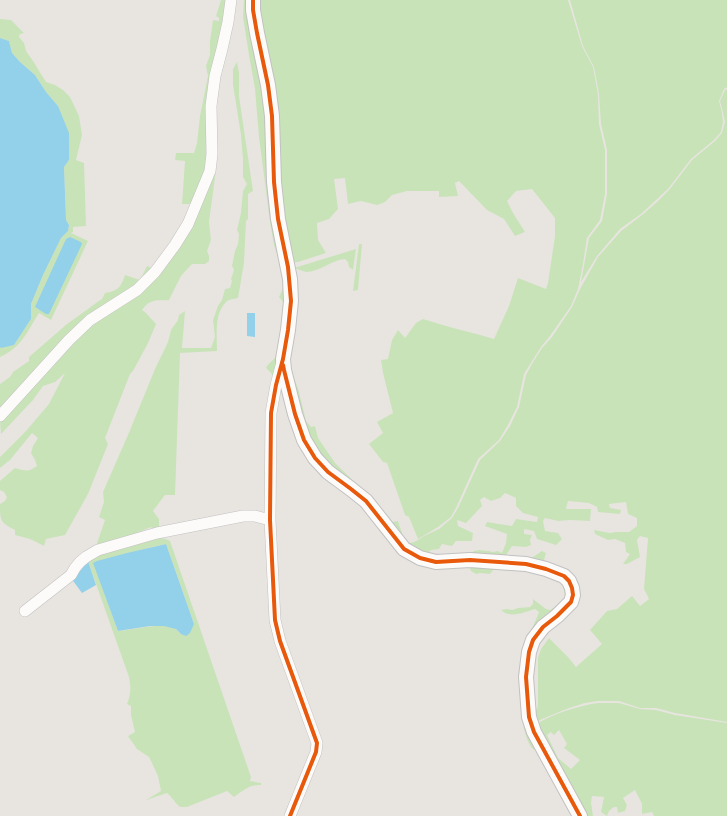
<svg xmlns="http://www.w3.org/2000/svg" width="727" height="816" viewBox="0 0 727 816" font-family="'Titillium Web',sans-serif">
<rect width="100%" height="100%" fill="#e8e5e0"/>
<!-- green -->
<path fill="#c9e3b9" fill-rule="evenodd" d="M221,0h8l-19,155 -18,48 -3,1h-7l3,-43 -10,-1 1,-7h18l3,-10 3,-27 8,-40 -2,-10 4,-11v-14l3,-21 6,1v-3l-3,-2z
M244,0h7l-1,10 4,24 11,52 5,30 2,66 4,37 10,49 3,33 -3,28 -5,30 -8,28 -4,27 -2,99 -3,2 2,-100 7,-38 -2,-4 -5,-5c3,-6 7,-7 10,-12 6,-12 8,-37 10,-51l-2,-2 -5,-6 4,-9 1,-8 -4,-17 -6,-18 -4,-23 -11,-85 -4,-48 -6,-34 -6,-38z
M255,0h313l14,46 11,21 5,27 1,30 6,26v44l-5,26 -13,18 -4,26 -5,25 -7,17 -21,30 -9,11 -17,27 -7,33 -9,18 -9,15 -21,19 -22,49 -5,9 -13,10 -20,12 -9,-22 -4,-2 -18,-52 -4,-1 -14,-18 14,-11 -6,-11 16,-9 -10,-40 -2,-13 7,-1 4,-19 6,-10 7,8 11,-15 7,-4c24,8 48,13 71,20l15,-33 9,-28 28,11 2,-6 7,-47v-18l-23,-29 -16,2 -9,10 6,12 12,19 -10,4 -11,-17 -17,-9 -28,-29 -4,2 3,13 -19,1v-6h-32l-15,4 -7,7 -8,3 -16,-4 -13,3 -3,-26 -11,1 4,30 -9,10 -12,4 1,17 8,13 -28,9h-7z
M570,0h157v87l-3,2 -5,12 3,12 1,9 -2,10 -7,8 -23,19 -23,30 -13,12 -14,13 -21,15 -23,27 -16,26 8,-44 13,-17 5,-27v-44l-6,-26 -2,-30 -5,-27 -11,-21z
M0,19l11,1 13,13 -4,1 -1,3 5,6 2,8 7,10 13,21 9,3 8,5 7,7 9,19 3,19 -6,25 8,3 2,63 -13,1v5l-2,1 17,8 -37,79 -12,-7c-12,19 -18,35 -39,44v-10l14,-2 17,-26v-15l12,-29 18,-37 7,-7 1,-6 -3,-5 -2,-53 5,-7 -11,-54 -12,-14 -11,-17 -15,-13 -8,-9 -3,-12 -9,-3z
M237,62l2,11v23l14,95 -5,3v25l-2,2 -2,42 -6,35c-4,1 -9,1 -12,4 -12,12 -9,33 -9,49l-37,2 -5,142h-10l-12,16 6,8v12l-4,1 -4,-5 -22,9 -33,10 9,-26 -6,-3 5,-15 -1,-10 25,-57 27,-66 13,-27 3,-12 7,-10 1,-5 6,-4 -3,37h29l4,-11 -2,-17 5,-14 4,-6 3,-11 5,-1 2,-7 -1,-2 3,-9 -2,-4 3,-15 3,-7 1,-10 -2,-4 4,-17 2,-22 4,-7 -4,-7v-17l-2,-25 -8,-50v-16z
M727,89v633l-52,-9 -19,-5h-16l-21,-7h-21l-13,2 -16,5 -27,11 -7,4 -4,-11 -3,-34 4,-29 2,-6 8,-12 19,-15 15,-16c1,-9 -1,-18 -9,-24 -5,-4 -11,-5 -17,-7 -25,-8 -52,-10 -79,-10 -12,0 -25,3 -37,1 -9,-2 -25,-6 -25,-17l5,-1 4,-2 6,-4 15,-7 13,-11 6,-10 22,-48 20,-19 10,-15 9,-19 7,-32 7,-13 9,-14 10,-11 20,-30 8,-18 18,-32 23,-26 21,-16 15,-13 12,-12 23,-30 23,-19 7,-8 3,-11 -2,-9 -3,-12 5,-11zM505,493l11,5v8l7,7 15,4 -1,5 -21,-3 -4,7 -25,-4 -2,4 22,8 -1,9 -4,10 -4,-2 -5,1 -4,-1 -10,-1 -5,1 -6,4 -27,2 -12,-5 2,-2 8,-1 3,-5 10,2 4,-5h16l1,-8 -15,-7 -1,-6 9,3 16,-17 -2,-6 4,-3 7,4 9,-3zM568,501l21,2 8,4 1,5 22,2 1,-4 -11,-2 -1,-4 17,-2 2,12 9,4v8l-8,6h-13l-6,1 -16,-3 1,4 13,6 7,-1 10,4 1,9 4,2 -7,10h4l13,-7 -3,-17 3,-4 8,2 -4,51 5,10 -9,7 -8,-10 -15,13 -10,2 -17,19 12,14 -26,23 -8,-10 -19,-19 -8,11 -3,9v47l-1,4 -4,2 -3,-33 3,-28 3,-7 8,-11 18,-15 15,-16c1,-4 2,-9 1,-13 -3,-9 -14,-19 -22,-23 -4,-2 -8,-2 -12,-5l2,-7 -4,-2 -9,6 -3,1 -10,-2 -14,-1 6,-9 14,1 5,-2 -1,-5 2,-5 -8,-1v-5l10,2 3,8 19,6 6,-6 -4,-6 -13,-2 -2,-10 2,-3 13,3 12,-1 20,1 1,-12h-25z
M217,128l-1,42 -7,52 2,18 -4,11 2,5v5l-4,3h-13l-11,12 -12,24c-6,1 -14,-1 -20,3 -3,1 -5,5 -7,7l3,2 11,12 -8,19 -15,28 -3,3 -25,64 3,6 -20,50 -23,41 -19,4 -2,7 -14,-7 -15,-4v-5c-15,-8 -15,-9 -15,-26l5,-3 2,-4 -3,-5 -4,-2v-9l15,-13c11,3 13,4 22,-2l-2,-6 -4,-7 2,-7 5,-8 -6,-5 -22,27 -10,8v-11l26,-26 23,-27 16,-31 -10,9 -12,4 -10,14 -32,34 -1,-14 75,-84 45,-32 70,-79z
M359,244h3l-4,46 -5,1z
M356,249l-3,21 -4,-3 -1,-5 -3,-3c-14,1 -25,13 -39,13 -4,-1 -8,-3 -12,-4z
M147,266l7,3 -39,32 -115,112v-29l10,-7 3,-5 16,-11v-4l38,-33 21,-15 8,-6 6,-4 3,-6c13,-2 16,-6 20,-18l15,5z
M286,358l12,30 8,33 5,6 4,-1 3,12 17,25 35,34 18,22 4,3 6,-1 8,24 -66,-67 -32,-38z
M159,535l2,3 5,1 4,2 81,236 -1,4 11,2v2c-11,-1 -18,6 -27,12l-7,-6 -40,16h-7c-5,-4 -8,-10 -13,-14l-21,7 15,-9 -3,-15 -6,-13 -3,-6 -12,-8 -9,-13 7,-4 -4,-17v-9l-4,-2c4,-9 4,-17 2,-27l-40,-113 -1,-6zM166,544l28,80 -13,10c-2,-1 -3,-3 -5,-5 -12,-8 -43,1 -58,2l-24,-67 58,-17z
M427,566h93l43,13 7,20 -27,25 -18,52 18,78c-4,-2 -8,-3 -11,-6 -14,-18 -14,-74 -8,-96 3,-14 10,-27 15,-40l-4,-3c-11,3 -24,10 -34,1l6,-1 5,1 6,-2 12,-1 3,-3v-5l13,10 4,1 13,-8 2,-7 -1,-6 -3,-6 -6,-4 -25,-7 -31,-4 -6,2 -3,4 -10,-1 -4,1 -5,-3 -2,-4 -34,2z
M598,703h21l21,6 16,1 19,5 52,8v93h-73l-2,-4 -10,2v-10l-7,-14 -12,8 4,7 -2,6 -7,2 -1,-6h-3l-5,4 -2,5 -6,-4 3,-15 -12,-1 -1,7 2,13h-10l-48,-91c17,-11 42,-19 63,-22zM559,730l8,14 -3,4 16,12 -9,9 -13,-11 -11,-23 4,-3 3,3z"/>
<!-- water -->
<path fill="#93d0e9" d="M0,38l9,3 3,12 8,9 15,13 11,17 12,14 11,27v27l-5,7 2,53 3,5 -1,6 -7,7 -18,37 -12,29v15l-17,26 -13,3 -1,-1z
M70,237l11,5 1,2 -33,70h-3l-11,-7 31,-68z
M247,313h8v24l-8,-1z
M166,544l28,80 -4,9 -4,3 -5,-2 -5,-5 -12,-3h-14l-32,5 -25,-68 4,-2 30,-8z
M88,558l1,6 7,21 -14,8 -11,-15z"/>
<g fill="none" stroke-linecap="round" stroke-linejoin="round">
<defs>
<path id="minor" d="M282,362l-6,23 -5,28 -1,107 5,100 5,21 37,102 -1,9 -26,64
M0,416l69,-76 21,-20 47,-30 18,-18 20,-27 13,-21 22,-53 2,-17 -1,-48 4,-30 7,-27 6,-27 3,-22
M25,611l46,-36 4,-7 5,-6 6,-5 12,-7 59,-17 86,-17h12l15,4"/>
<path id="tertiary" d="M253,0v10l4,23 11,52 4,31 2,66 4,37 12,60 1,22 -3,29 -5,29 1,11 11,44 9,26 11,18 13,14 23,17 15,12 38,48 16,9 16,4 34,-2 56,4 20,5 18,7 5,5 3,7 1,7 -2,7 -14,14 -14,11 -10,13 -4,12 -3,25 3,40 5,15 46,84"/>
</defs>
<!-- minor casing -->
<use href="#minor" stroke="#c2c1c1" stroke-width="12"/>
<!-- tertiary casing -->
<use href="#tertiary" stroke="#c2c1c1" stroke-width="16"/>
<!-- minor -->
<use href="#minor" stroke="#fcfbfa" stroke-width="11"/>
<!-- tertiary -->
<use href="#tertiary" stroke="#fcfbfa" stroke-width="14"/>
<defs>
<path id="cycleway" d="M253,0v10l4,23 11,52 4,31 2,66 4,37 10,48 3,34 -3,29 -5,29 -7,26 -5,28 -1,107 5,100 5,21 37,102 -1,9 -26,64
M283,365l1,5 11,44 9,26 11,18 13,14 23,17 15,12 38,48 16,9 16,4 34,-2 56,4 20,5 18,7 5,5 3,7 1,7 -2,7 -14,14 -14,11 -10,13 -4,12 -3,25 3,40 5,15 46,84"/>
</defs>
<!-- cycleway casing -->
<use href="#cycleway" stroke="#fff" stroke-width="6"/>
<!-- cycleway -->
<use href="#cycleway" stroke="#e8590c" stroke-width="4"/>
</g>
</svg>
